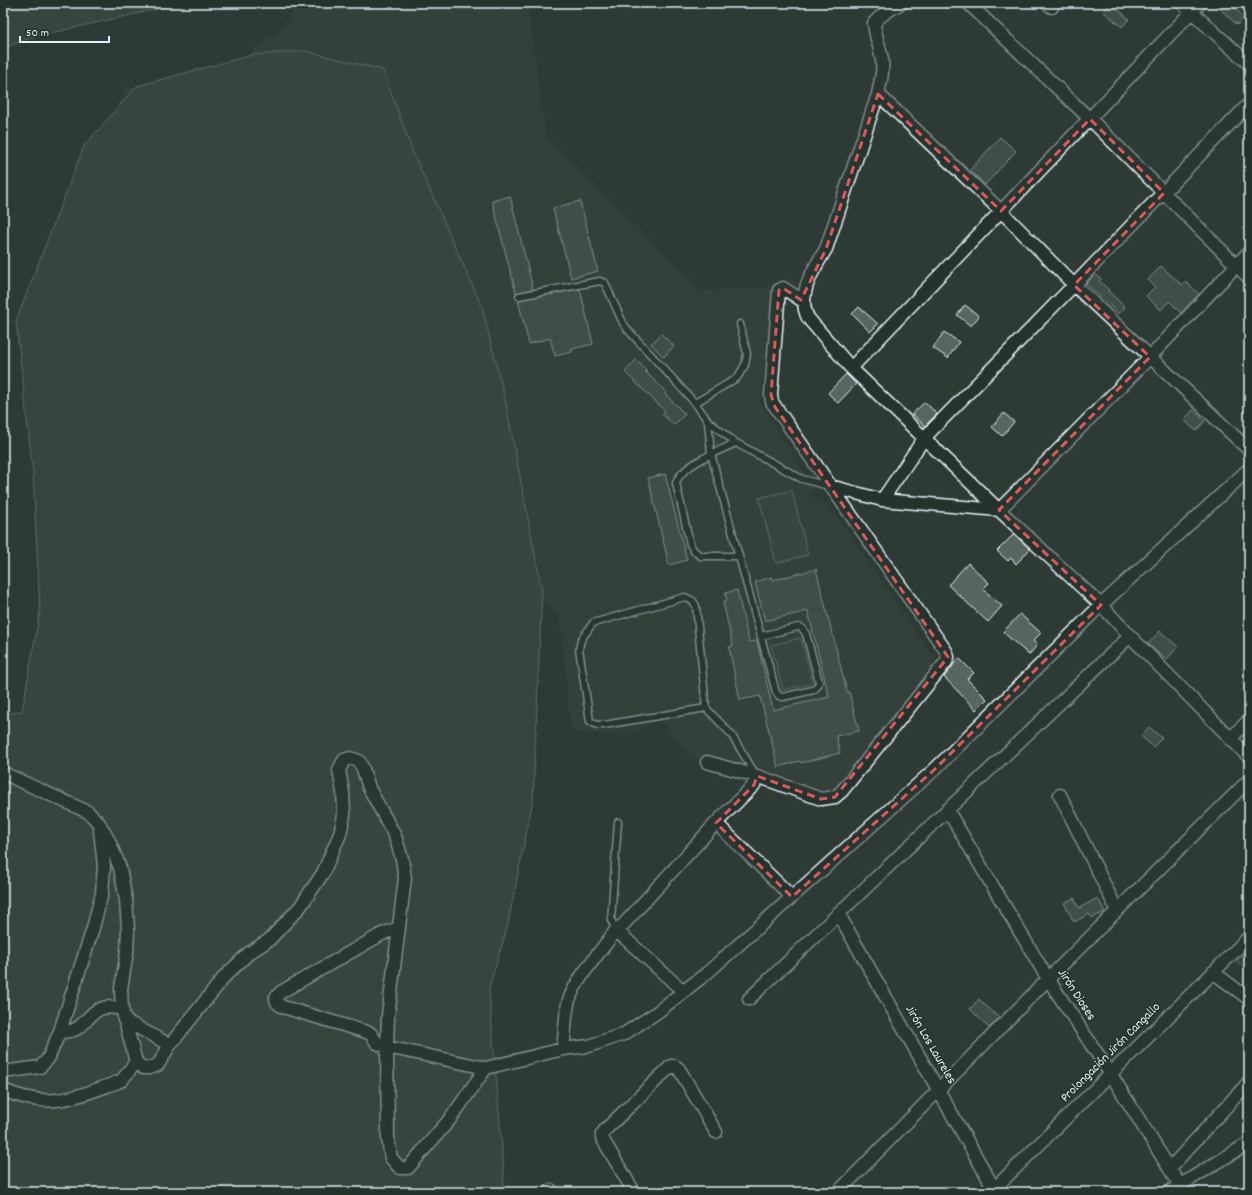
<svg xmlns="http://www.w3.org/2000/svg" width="1252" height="1195" viewBox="0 0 1252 1195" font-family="Dekko,sans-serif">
<rect width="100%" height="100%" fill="#2e3b35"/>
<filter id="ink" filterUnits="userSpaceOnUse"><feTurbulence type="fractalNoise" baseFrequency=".025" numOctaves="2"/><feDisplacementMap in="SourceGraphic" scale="8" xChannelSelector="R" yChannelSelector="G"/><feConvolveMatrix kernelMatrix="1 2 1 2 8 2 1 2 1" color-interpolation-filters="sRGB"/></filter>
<g filter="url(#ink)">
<!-- built -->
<path fill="#3b4843" d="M299,3h232l-2,11 17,123 156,154 76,-5 -18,115 55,89 -6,5 21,11 104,152 2,18 -106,122 -17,6 -124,-49 -29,-36 -38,17 -51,-4 -11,-111 -92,-123 -379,-309 36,-102 70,8 83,-64z"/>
<!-- green -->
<path fill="#45524e" stroke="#96a2a3" d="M3,3h181l-151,34 -30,11z
M305,51l78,19 29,80 70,157 23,92 37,192 -9,209 -26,128 -18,60 15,186 -1,18h-500v-477l19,-4 18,-100 -7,-138 -17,-152 68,-175 53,-60 115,-31z
M792,490l16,65 -32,8 -17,-65z
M801,638l12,45 -30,7 -12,-45z
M1249,948v23l-13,-9z"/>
<!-- building -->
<path fill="#596563" stroke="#e8f1f8" d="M1111,3l18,16 -7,8 -19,-16z
M1214,3h15l15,14 -7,8z
M1000,137l16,14 -31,34 -15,-15z
M510,196l23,93 -17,4 -24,-92z
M580,201l18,70 -27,7 -18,-70z
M1161,266l21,19 3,-4 14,13 -18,19 -12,-12 -8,9 -15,-14 9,-9 -7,-7z
M1095,274l6,5 -2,2 10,9 -1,1 17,16 -6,7 -33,-30z
M580,289l13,55 -21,5v3l-17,4 -5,-18 -21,6 -11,-44z
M965,305l14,11 -8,10 -14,-11z
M859,307l19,17 -8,8 -18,-18z
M944,332l15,10 -11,16 -15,-10z
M661,334l13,12 -10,11 -13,-13z
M636,360l10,10 -1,1 21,21 -1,2 20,20 -11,11 -12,-11 3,-3 -40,-39z
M846,374l10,10 -18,19 -10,-10z
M925,402l12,12 -12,12 -13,-12z
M1193,410l12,11 -9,10 -12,-11z
M1004,413l10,9 -12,14 -10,-9z
M665,474l22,86 -18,5 -21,-87z
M1014,534l16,15 -14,15 -5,-6 -3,3 -11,-10z
M968,563l21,20 -6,6 19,17 -14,16 -40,-37z
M816,569l31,123h2l10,39 -23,5 4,17 -39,10 -1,-2 -22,6 -18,-71 -20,4 -11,-53 4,-1 -10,-44 4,-1 -2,-8 12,-3 12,52 8,-1 16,69 56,-13 -21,-86 -43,10 -10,-39 17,-5 1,3z
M1020,614l21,19 -8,8 4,4 -8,10 -26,-23z
M1160,631l18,16 -12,13 -18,-16z
M959,658l15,15 -7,6 20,20 -11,11 -32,-33z
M1149,727l13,11 -9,9 -12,-11z
M1074,898l5,10 19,-10 7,14 -13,6 -3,-4 -15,8 -10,-19z
M979,999l20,19 -10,10 -19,-19z"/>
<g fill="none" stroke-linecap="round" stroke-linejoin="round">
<defs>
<path id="service" d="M519,296l81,-15 5,2 18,40 5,7 67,73 13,18 28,22 66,36 27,7
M695,403l42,-25 8,-13 2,-11 -7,-30
M708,421l3,33 65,238 3,4 4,1 30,-7 4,-3 2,-5 -13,-48 -4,-6 -4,-1 -37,9
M736,443c-14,6 -56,23 -60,40l14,61 4,7 7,5h38
M706,708l-102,17h-7l-7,-4 -11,-72 2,-9 12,-17 92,-26 8,4 3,5 10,102 25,26 25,41
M616,930l-5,-10 7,-98"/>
<path id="minor" d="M902,3c-11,5 -20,11 -28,20 1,13 6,24 8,37 2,12 -2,23 -4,34l-52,155c-12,20 -30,45 -18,69l43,50 148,142 102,95 29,31 119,121
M968,3l122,116 159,159
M1046,3l6,4
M1182,3l67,61
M878,94l123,117 73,74 175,165
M851,368l349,-365
M830,486l52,14 117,10 151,-153 99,-105
M882,500l43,-63 149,-152 175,-181
M1230,739l19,-19
M707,762l50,14 64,23 14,-2 7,-6 104,-129 2,-5 -2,-6 -174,-249 -1,-7 8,-105 4,-2 20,13
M3,773l85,39 11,11 11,20 10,25 6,32 2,29 -1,23 -6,37 1,20 14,53 7,6h6l9,-3 12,-20 55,-69 24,-23 20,-13 31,-33 23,-34 17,-39 4,-19 -1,-23 -4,-22 5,-10 6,-2 9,3 4,8 6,19 26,48 7,23 3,19 -17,138 -1,31 1,91 3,20 9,10h8l43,-50 35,-50
M1060,795l57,115
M948,811l100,168 62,94 74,119
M716,823l38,-38 3,-9
M838,913l158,279
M398,928l-16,6 -101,58 -5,5c0,6 2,7 7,10l87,26 7,10 10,4 99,21 77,-19 26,-3 35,-12 32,-21 51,-40 228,-204 166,-164 148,-136
M616,930l67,61
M1213,972l36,27
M749,999l381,-363
M124,1020l46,25
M60,1031c24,4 26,-19 43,-23 5,-2 14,0 19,1
M563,1049c2,-14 2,-36 6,-49 8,-23 33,-50 47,-70l7,-5 93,-102 76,74
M3,1072l37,-5 8,-8 12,-28 33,-103 9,-35 2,-27 -4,-36
M3,1090c47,20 70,8 115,-8l4,-2 14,-18
M1170,1168l79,-86
M551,1190l1,2
M634,1192l-32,-54v-4l3,-4 66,-64h4l4,3 37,63
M838,1192l210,-213 201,-199
M991,1192l258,-255
M1169,1192l80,-49"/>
</defs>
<!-- service casing -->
<use href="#service" stroke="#e8f1f8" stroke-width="9"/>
<!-- minor casing -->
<use href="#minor" stroke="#e8f1f8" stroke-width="15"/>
<!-- service -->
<use href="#service" stroke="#26332d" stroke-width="6"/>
<!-- minor -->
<use href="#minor" stroke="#26332d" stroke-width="12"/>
</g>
</g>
<!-- marked area -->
<path d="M0 0H1252V1195H0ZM878,94l123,117 89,-92 74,74 -90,92 76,72 -151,153 102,95 -166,164 -143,128 -76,-74 38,-38 3,-9 64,23 14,-2 113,-140 -173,-250 -4,-12 8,-105 4,-2 18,12 25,-51z" fill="#2e3b35" fill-opacity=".55" fill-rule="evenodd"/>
<path fill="none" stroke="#da5a5c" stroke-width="3" stroke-dasharray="8 5" stroke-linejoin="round" d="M878,94l123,117 89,-92 74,74 -90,92 76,72 -151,153 102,95 -166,164 -143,128 -76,-74 38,-38 3,-9 64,23 14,-2 113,-140 -173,-250 -4,-12 8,-105 4,-2 18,12 25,-51z"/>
<g text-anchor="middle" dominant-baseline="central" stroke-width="3" stroke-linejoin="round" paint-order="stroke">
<!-- street labels -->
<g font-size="13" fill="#e8f1f8" stroke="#26332d">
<text transform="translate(1076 995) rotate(57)">Jirón Dioses</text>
<text transform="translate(930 1045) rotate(60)">Jirón Los Laureles</text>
<text transform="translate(1111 1053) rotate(-45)">Prolongación Jirón Cangallo</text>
</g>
</g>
<!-- margin -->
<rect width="1252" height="1195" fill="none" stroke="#26332d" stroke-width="16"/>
<rect x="8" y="8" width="1236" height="1179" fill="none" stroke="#e8f1f8" stroke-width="1.5" filter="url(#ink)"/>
<!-- scale -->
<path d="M20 36v6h89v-6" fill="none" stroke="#e8f1f8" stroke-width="2"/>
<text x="26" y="36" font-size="12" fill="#e8f1f8" stroke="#26332d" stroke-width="3" paint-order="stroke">50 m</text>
</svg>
